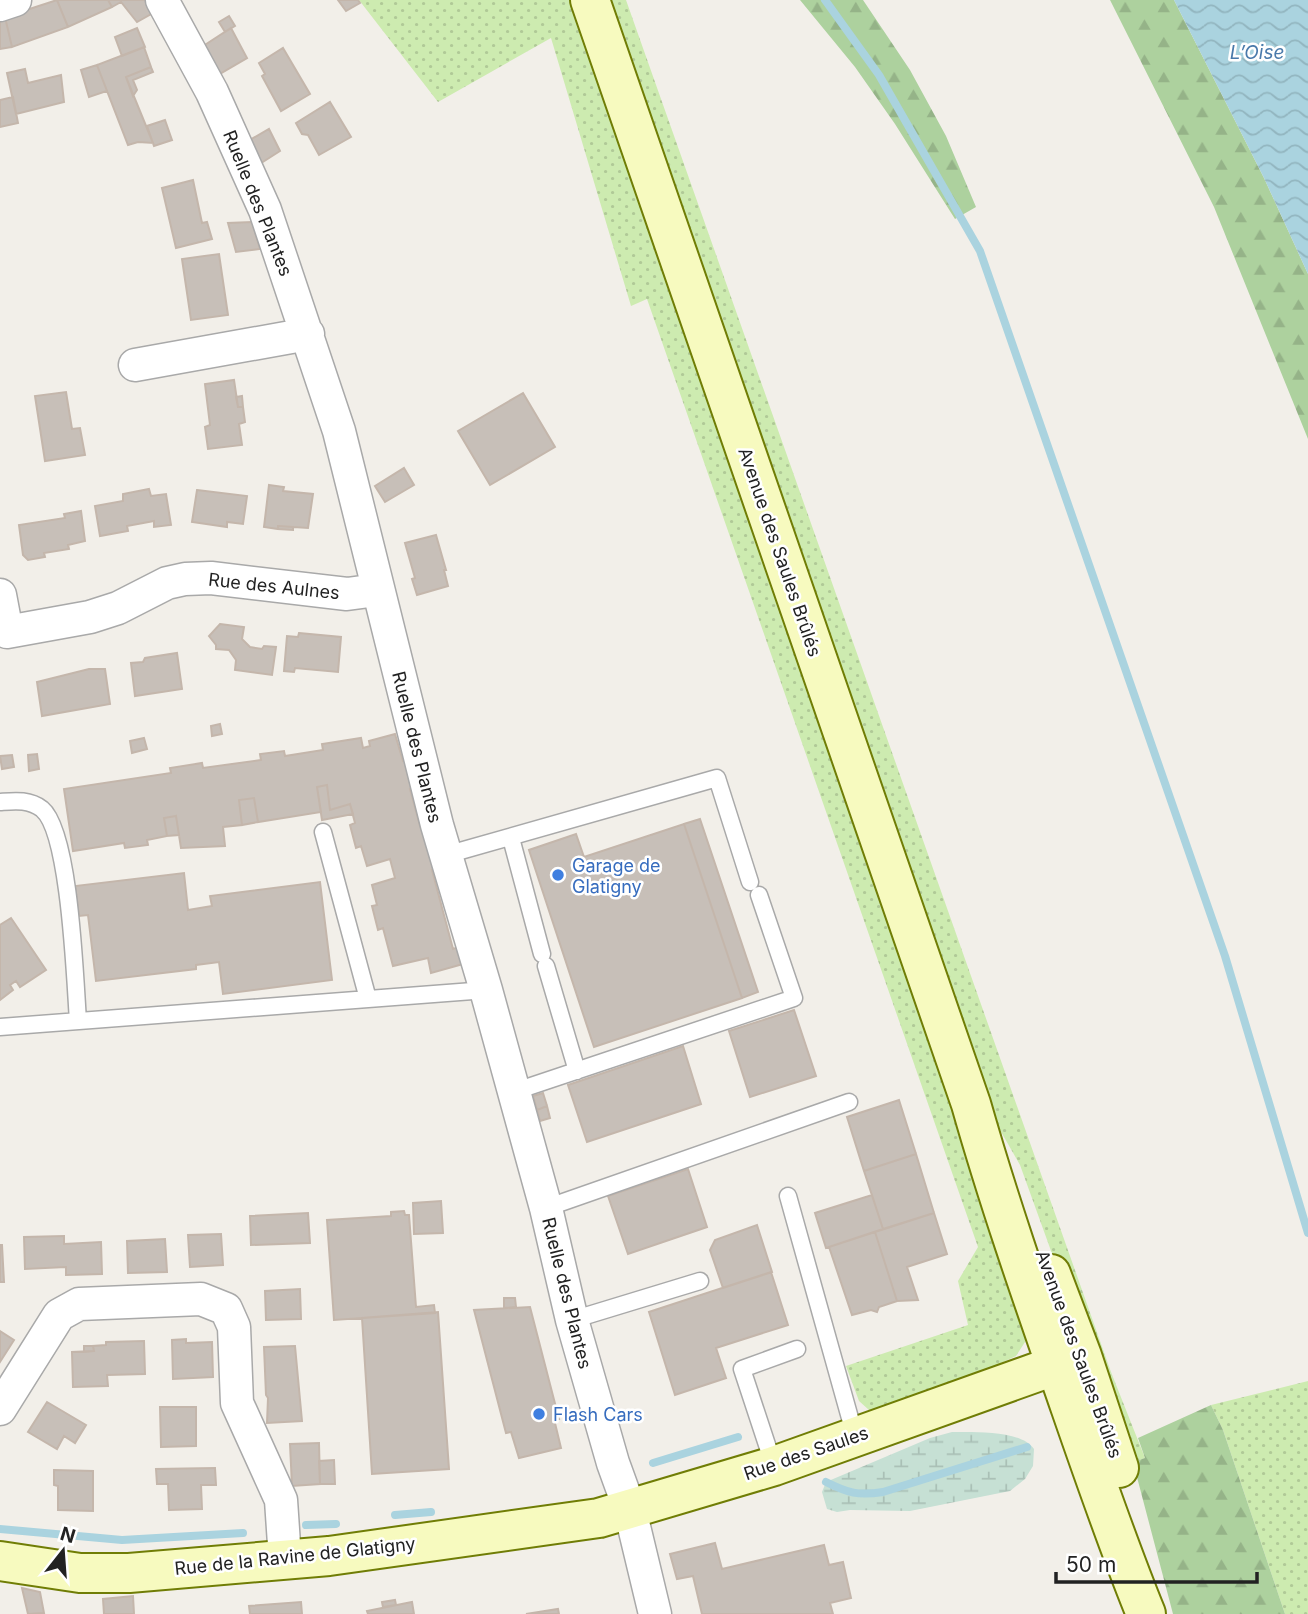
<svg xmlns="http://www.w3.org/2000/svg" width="1308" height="1614" viewBox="0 0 1308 1614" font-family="Inter,sans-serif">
<defs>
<pattern id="grass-dots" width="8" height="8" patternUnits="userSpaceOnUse" patternTransform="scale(1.75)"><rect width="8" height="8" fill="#cdebb0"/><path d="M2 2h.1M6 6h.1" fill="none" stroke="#b0c997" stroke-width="1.8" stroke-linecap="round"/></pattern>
<pattern id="forest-firs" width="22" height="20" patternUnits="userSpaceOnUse" patternTransform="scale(1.75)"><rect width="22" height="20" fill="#add19e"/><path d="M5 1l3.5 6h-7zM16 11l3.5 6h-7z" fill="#95b388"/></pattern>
<pattern id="wetland-marsh" width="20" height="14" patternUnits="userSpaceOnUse" patternTransform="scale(1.75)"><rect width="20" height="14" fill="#c6e0d4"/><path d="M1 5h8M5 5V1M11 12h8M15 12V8" fill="none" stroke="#aac0b6"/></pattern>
<pattern id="water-waves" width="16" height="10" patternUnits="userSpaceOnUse" patternTransform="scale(1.75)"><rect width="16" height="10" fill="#aad3df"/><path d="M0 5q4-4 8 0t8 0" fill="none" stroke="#92b5bf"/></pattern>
</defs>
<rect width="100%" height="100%" fill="#f2efe9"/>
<!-- grass -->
<path fill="url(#grass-dots)" d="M359,0h215l455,1328 -4,14 -9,14 -102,47 -29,10 -16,-3 -10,-9 -13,-35 122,-41 -10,-44 20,-34 -331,-948 -16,7 -80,-268 -113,64z
M605,0h21l485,1372 34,86 -17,6 -108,-299 -24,-42z
M1308,1381v233h-23l-62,-184 -12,-25z"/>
<!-- forest -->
<path fill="url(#forest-firs)" d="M800,0h63l47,70 36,66 30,71 -21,12 -60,-95 -40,-57z
M1110,0h64l90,178 44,96v165l-94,-232z
M1211,1405l12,25 62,184h-112l-40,-152 12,-4 -7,-20z"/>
<!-- wetland -->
<path fill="url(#wetland-marsh)" d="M952,1432c22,0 69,-2 82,17l-1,17 -8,13 -15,12 -100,20 -60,-1 -13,2 -10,-3 -5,-17 4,-10 104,-44z"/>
<!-- water -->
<path fill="url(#water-waves)" d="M1174,0h134v274l-44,-96z"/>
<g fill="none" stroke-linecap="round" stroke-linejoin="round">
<!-- stream -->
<path stroke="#aad3df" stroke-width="8" d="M825,0l54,75 101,176 245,705 83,277
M653,1463l85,-26
M826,1482c22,11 32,14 57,10l144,-45
M395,1515l36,-3
M306,1525l30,-1
M0,1529l122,11 121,-7"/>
</g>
<!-- building -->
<path fill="#c7bfb8" stroke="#c4b6ab" stroke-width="2" d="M57,0l11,27 -56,20 -7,-30z
M57,0h51l4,7 -44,20z
M108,0h49l5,8 -25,14 -16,-20 -9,5z
M338,0h20l2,3 -14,8z
M229,16l6,10 -10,6 -6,-10z
M5,17l7,30 -12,2v-31z
M137,28l8,19 -23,9 -7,-19z
M231,28l16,30 -36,21 -14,-29z
M144,47l7,20 -25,10 27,66 -15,-1 -10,3 -31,-80z
M283,48l27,46 -29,17 -19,-35 3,-2 -6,-11z
M97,65l10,26 -18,6 -8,-27z
M151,67l2,5 -20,8 4,10 -4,6 -7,-19z
M25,69l3,14 33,-8 3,27 -48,12 -9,-41z
M13,97l5,26 -18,4v-27z
M330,102l21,35 -32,18 -11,-20 -6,-1 -6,-11z
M165,120l7,20 -18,6 -7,-20z
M269,129l11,22 -22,14 -10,-24z
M193,180l9,43 5,-1 5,17 -36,9 -14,-60z
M252,222l8,27 -24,3 -8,-29z
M219,254l9,61 -37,5 -9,-61z
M234,380l4,27h5l2,15 -6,2 3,21 -34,4 -3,-22 5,-2 -5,-41z
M66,392l6,37 8,-1 5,27 -40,6 -10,-65z
M523,393l32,54 -65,38 -32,-54z
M242,396l1,11h-5l-2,-10z
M404,468l10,17 -29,17 -10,-16z
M269,485l15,2 -1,4 30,3 -5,34 -30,-2v3l-14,-2z
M149,489l2,7 15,-2 5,31 -17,2v-6l-27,5 1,5 -28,5 -5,-30 28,-5v-7z
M197,490l50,6 -4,28 -16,-2v5l-35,-5z
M81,511l4,30 -17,4 1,4 -25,4 1,4 -17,3 -5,-5 -4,-30 46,-7 -1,-4z
M278,526l15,1v3l-15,-1z
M436,535l10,35h-2l4,16 -31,9 -5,-16 3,-1 -10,-35z
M220,624l24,3 -2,12 8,8 12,2 2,-3 12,1 -4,28 -37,-5 1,-10 -7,-10 -13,-1v-4l-7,-9z
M299,633l42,4 -3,35 -43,-4 -1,4 -10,-1 3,-35 11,1z
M177,653l5,36 -47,7 -4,-33 12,-1 2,-4z
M89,669h16l5,35 -68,12 -5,-34z
M220,724l2,10 -10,2 -1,-10z
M395,734l8,27 5,-2 7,28 -5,2 10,37 5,-2 13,44 -6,2 21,79 6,-2 4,17 -32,9 -3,-15 -35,8 -10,-38 -5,2 -6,-24 5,-1 -5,-20 23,-7 -5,-19 -23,7 -6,-20 -5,2 -6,-23 5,-2 -5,-19 -20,6 -3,-25 -10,2 4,25 -63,10 -4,-24 -15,2 3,25 -19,2 2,19 -44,2 -5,-32 -12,2 3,18 -20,4 1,5 -23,3 -1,-5 -51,8 -9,-62 107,-16 -1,-5 32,-5 1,5 58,-8 -1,-6 24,-3 1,5 38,-6 -1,-6 39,-6 2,10 7,-2 -1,-5z
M144,738l3,11 -15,4 -2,-12z
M37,754l2,15 -10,2 -1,-16z
M12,755l2,12 -12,2 -2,-13z
M327,785l3,25 20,-6 3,10 -31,6 -5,-33z
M254,798l4,24 -16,3 -3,-25z
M176,816l3,19 -12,1 -3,-18z
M700,819l58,173 -16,6 -58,-174z
M684,824l58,174 -148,49 -65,-197 47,-16 8,23z
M184,873l4,37 24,-4 -2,-10 110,-14 12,98 -109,14 -4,-32 -23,3v4l-100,12 -8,-66 -9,1 -4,-30z
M11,918l35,52 -26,17 -4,-6 -6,4 3,5 -13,10v-75z
M794,1010l22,66 -66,21 -21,-66z
M683,1046l18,58 -114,38 -19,-57z
M543,1093l4,13 -10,4 -4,-14z
M899,1100l17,54 -52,17 -17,-54z
M547,1106l3,12 -10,3 -3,-11z
M916,1154l18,59 -51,16 -19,-58z
M688,1169l19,58 -79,27 -20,-58z
M872,1195l11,34 -57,19 -11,-35z
M441,1201l2,32 -29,1 -1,-31z
M404,1211l1,4h4l7,92 18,-2 1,8 -101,7 -7,-100 64,-4v-4z
M308,1213l2,30 -59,2 -1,-29z
M934,1213l13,41 -40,13 11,33 -21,1 -22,-69z
M757,1225l15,47 -49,16 -13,-38 5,-10z
M875,1232l22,69 -18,6 -2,5 -6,-2 -19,5 -23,-68z
M221,1234l2,31 -33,2 -2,-32z
M64,1236v8l37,-2 1,32 -36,1v-8l-41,2 -1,-32z
M165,1239l2,33 -39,1 -1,-32z
M0,1245h2l2,37h-4z
M771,1272l17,53 -72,23 10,30 -51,17 -26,-83z
M300,1289l1,30 -35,1 -1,-29z
M504,1298h11l1,9 -12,1z
M530,1307l29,112h-5l7,29 -42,10 -8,-26 -5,1 -32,-123z
M438,1312l11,157 -77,5 -10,-156z
M0,1331l14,9 -14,22z
M186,1339v4l26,-1 1,35 -40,2 -1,-39z
M144,1341l1,33 -38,1 1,11 -35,1 -1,-35 22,-1 -1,-5 13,-1v-3z
M84,1346h9l1,5 -10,1z
M295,1346l7,75 -35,2 1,-25 -2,-3 -2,-48z
M47,1402l39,23 -11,18 -11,-7 -7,13 -29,-17z
M160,1407h36v39l-35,1z
M319,1443l1,41 -28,2 -2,-42z
M334,1460l1,24h-15l-1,-23z
M215,1468l1,17h-15l1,24 -33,1 -1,-26h-11l-1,-15z
M54,1470l39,1v40l-35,-1v-24l-4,-1z
M715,1543l7,26 102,-24 5,20 14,-3 8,36 -21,5 3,11h-131l-9,-38 -16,3 -7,-25z
M22,1588l18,4 4,21 -16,1z
M133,1596l1,18h-30l-1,-15z
M395,1600l1,5 -13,2 -1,-5z
M301,1602l1,12h-52l-1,-8z
M412,1602l2,12h-46l-1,-3z
M558,1609l1,5h-33z"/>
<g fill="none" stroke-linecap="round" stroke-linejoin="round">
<defs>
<path id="lane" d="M0,802c14,-1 29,-3 42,7 28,23 33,171 36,212
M323,832l45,167
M511,838l31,116
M446,855l271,-77 33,104
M546,966l31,105
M0,1027l486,-37
M513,1092l281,-94 -35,-103
M788,1196l67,240
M546,1208l303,-106
M572,1320l128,-39
M774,1466l-32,-97 55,-20"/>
<path id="street" d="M162,0l50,92 53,118 74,221 98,394 49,165 60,218 26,112 41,143 17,47 25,104
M0,5l15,-5
M135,365l173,-31
M0,595l7,37 83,-15 28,-9 49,-25 18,-4 26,-1 136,16 30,-4
M0,1409l59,-94 20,-11 122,-5 25,10 8,18 3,76 44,97 4,59"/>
<path id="secondary" d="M590,0l381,1104c27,95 59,187 91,279 27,78 53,155 84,231
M1051,1274l31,82 37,112
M0,1561l80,12h49l200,-17 270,-38 175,-52 308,-110"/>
</defs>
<!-- lane casing -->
<use href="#lane" stroke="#a9a9a9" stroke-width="19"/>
<!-- street casing -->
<use href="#street" stroke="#a9a9a9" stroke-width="35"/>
<!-- secondary casing -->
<use href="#secondary" stroke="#707d05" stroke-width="42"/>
<!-- lane -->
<use href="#lane" stroke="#fff" stroke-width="16"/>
<!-- street -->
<use href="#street" stroke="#fff" stroke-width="32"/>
<!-- secondary -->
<use href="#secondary" stroke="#f7fabf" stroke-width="38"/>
</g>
<!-- markers -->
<g fill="#3f7fe0" stroke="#fff" stroke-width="2.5">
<circle cx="558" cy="875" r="7"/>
<circle cx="539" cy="1414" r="7"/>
</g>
<g text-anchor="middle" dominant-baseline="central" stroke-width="5" stroke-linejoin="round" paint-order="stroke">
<!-- street labels -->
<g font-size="18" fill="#222" stroke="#fff">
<text transform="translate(258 203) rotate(68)">Ruelle des Plantes</text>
<text transform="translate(780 552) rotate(71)">Avenue des Saules Brûlés</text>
<text transform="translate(274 586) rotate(6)">Rue des Aulnes</text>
<text transform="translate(417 747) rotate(76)">Ruelle des Plantes</text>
<text transform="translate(567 1293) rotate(76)">Ruelle des Plantes</text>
<text transform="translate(1079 1354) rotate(70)">Avenue des Saules Brûlés</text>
<text transform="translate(806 1453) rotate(-19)">Rue des Saules</text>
<text transform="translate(295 1556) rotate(-6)">Rue de la Ravine de Glatigny</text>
</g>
<!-- shop labels -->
<g font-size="18" fill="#366cbe" stroke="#fff" text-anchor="start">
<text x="572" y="865">Garage de<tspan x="572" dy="21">Glatigny</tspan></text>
<text x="553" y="1414">Flash Cars</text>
</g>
<!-- water labels -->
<g font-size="19" font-style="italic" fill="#4a7aab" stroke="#fff">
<text x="1257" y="52">L’Oise</text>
</g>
</g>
<!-- north arrow -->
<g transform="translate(63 1551) rotate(17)" stroke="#ffffff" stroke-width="5" paint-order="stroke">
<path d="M0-5L12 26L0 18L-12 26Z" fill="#222222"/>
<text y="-10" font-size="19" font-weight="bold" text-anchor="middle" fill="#222222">N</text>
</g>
<!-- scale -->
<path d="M1056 1572v10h201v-10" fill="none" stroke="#222222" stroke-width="3.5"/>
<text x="1066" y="1572" font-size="21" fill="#222222" stroke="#ffffff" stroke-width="5" paint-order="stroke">50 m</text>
</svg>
